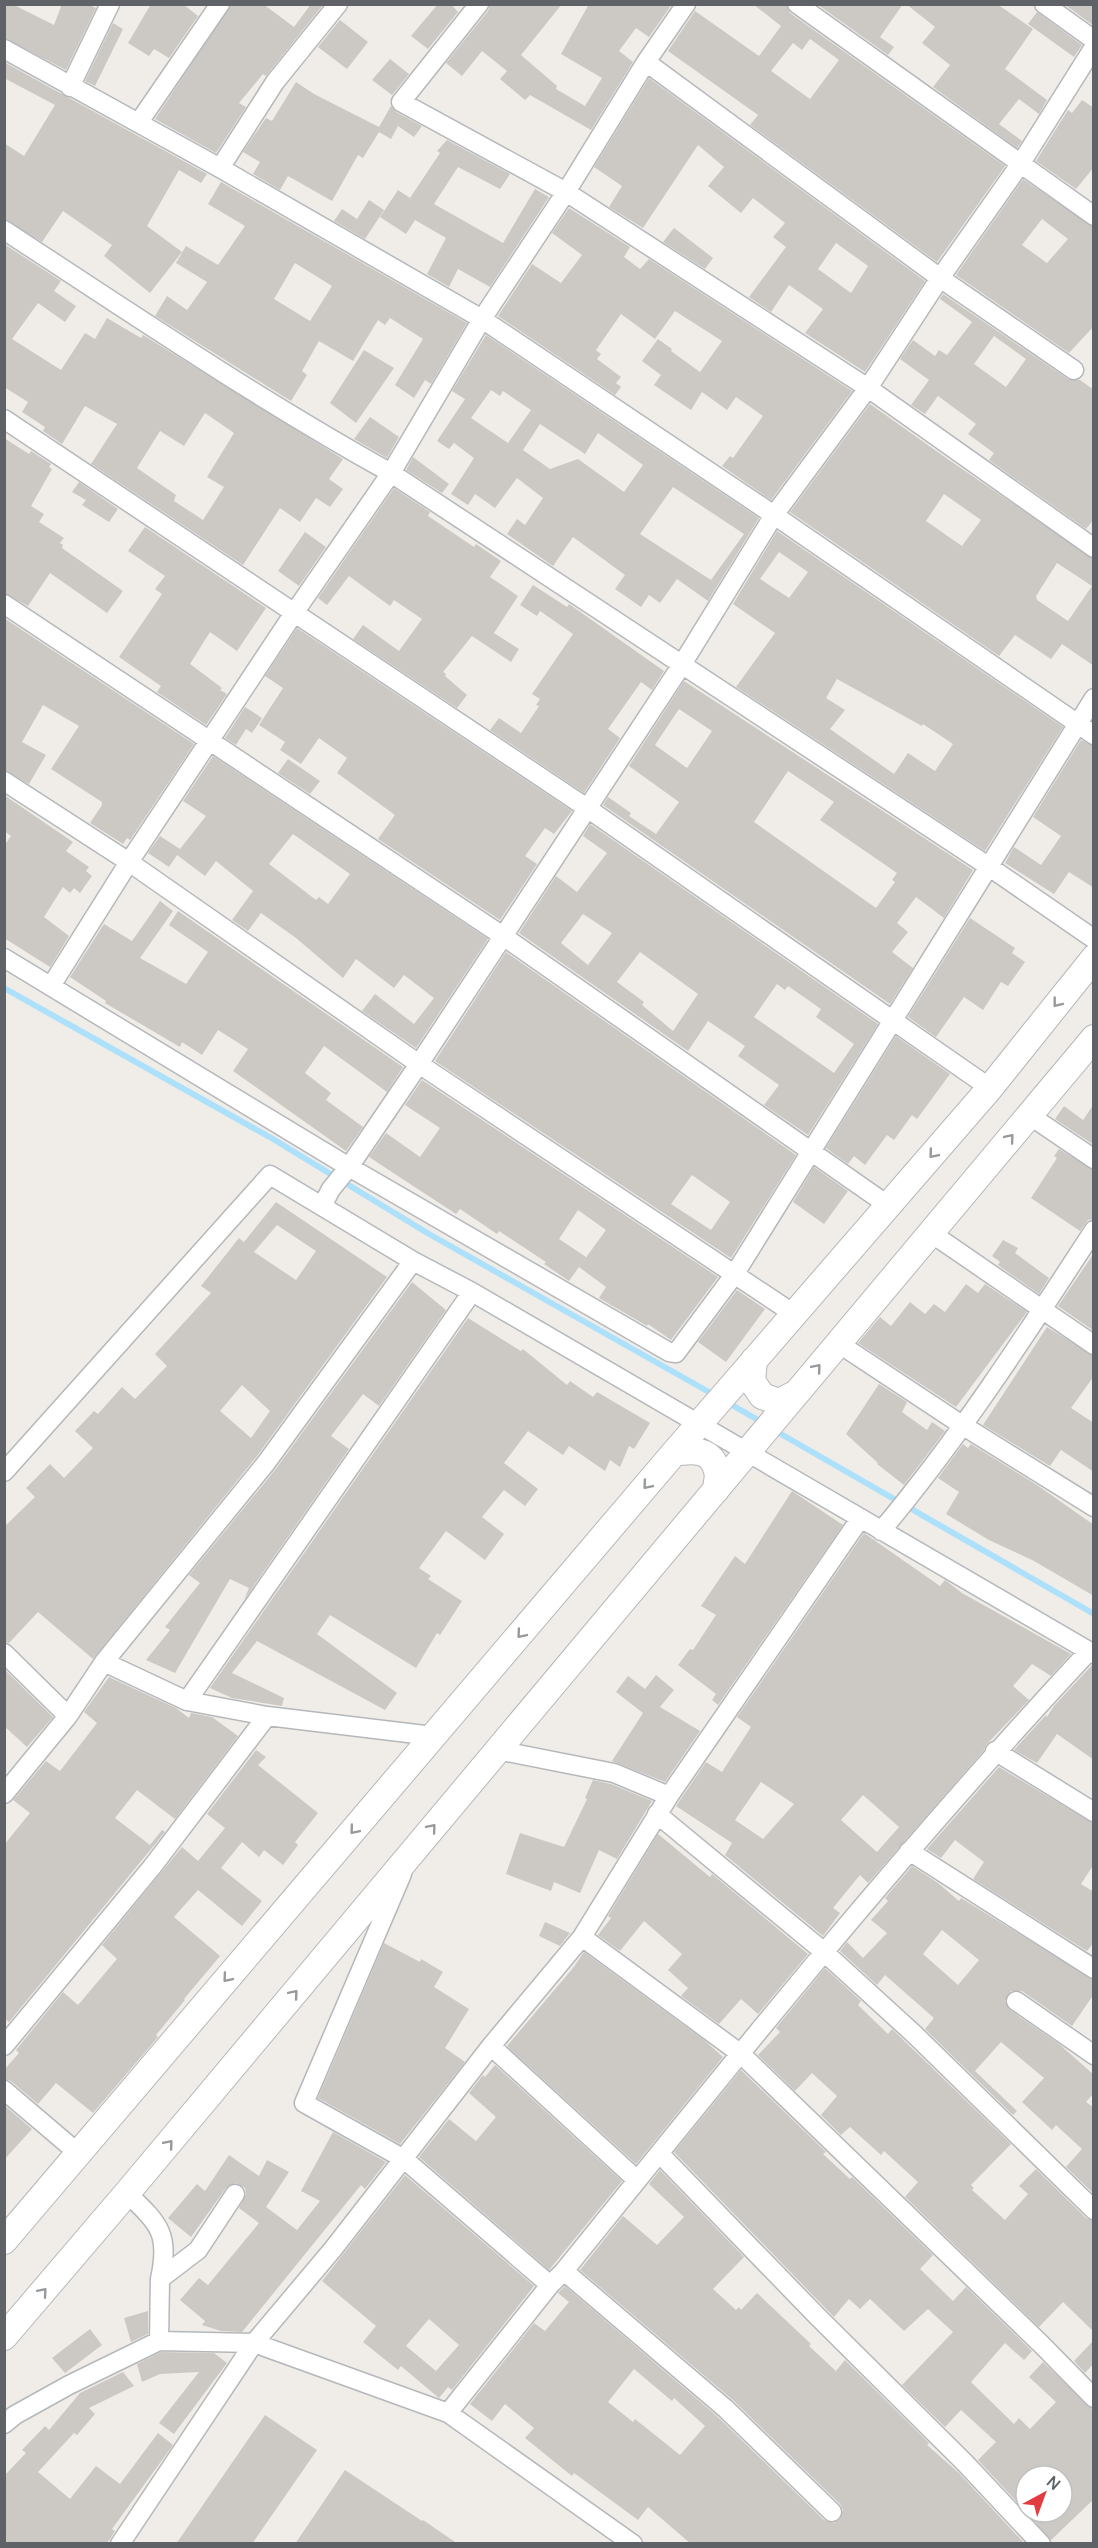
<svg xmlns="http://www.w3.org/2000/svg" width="1098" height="2548" viewBox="0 0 1098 2548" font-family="Manrope,sans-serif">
<rect width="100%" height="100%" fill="#f0ede8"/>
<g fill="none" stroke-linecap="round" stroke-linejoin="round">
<!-- stream -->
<path stroke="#ade1fb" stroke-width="6" d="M4,988l269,151 156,95 287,162
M725,1401l38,22
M774,1430l320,184"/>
</g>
<!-- building -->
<path fill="#ccc8c4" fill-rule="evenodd" d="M4,4h8l42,21 8,-21h25l9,4 -30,62 -62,-32z
M151,4h32l15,12 -29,42 -15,-9 -5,7 -21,-13z
M231,4h32l31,23 17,-23 11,2 -56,70 -3,-2 -24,29 7,4 -30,46 -61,-34z
M438,4h13l7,8 -30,37 -17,-13z
M490,4h72l-41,51 36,31 -1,3 29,17 17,-28 -41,-24 28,-50h83l-23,33 -13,-9 -17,23 14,11 -42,68 -61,-35 -5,5 -25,-21 7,-8 -25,-20 -20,25 -16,-13 42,-52z
M753,4h33l4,9 215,153 -68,96 -187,-137 8,-10 -90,-64 27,-40 64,45 22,-30zM810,39l29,21 -29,39 -39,-28 22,-28 9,7z
M817,4h86l-23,33 14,10 -6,8z
M906,4h91l36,25 -28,40 42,31 -8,14 -20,-15 -20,25 23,17 -5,7 -84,-61 17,-22 -28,-22 13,-16z
M1064,4h30v22z
M1037,12l45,33 -8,12 -46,-33z
M340,20l28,22 -21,27 -29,-22z
M113,23l10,6 -28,57 -10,-5z
M390,59l19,15 -17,21 -20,-15z
M4,62l203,112 -6,9 -22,-13 -32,56 35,26 -32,41 -46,-37 8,-11 -49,-34 -21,31 -38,-23v-76l20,13 31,-51 -51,-27z
M649,78l276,203 -60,91 -60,-39 18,-24 -34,-24 -18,27 -22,-15 37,-50 -13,-10 12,-14 -32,-25 -12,15 -33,-27 16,-19 -26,-22 -55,83 -34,-21 13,-21 -28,-19zM836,243l32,23 -17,27 -33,-24z
M296,82l18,12 65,33 12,-21 5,6 26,14 -8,11 -16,-11 -7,13 -12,-7 -16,26 -5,-3 -26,46 -44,-25 -8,14 -27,-16 7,-12 -17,-10 23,-34 6,3z
M1082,100l12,8v59l-18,22 -40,-28 32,-51 4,3z
M447,140l63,34 -10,15 -42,-22 -24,37 69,39 32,-54 14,8 -59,90 -32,-18 -9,18 -22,-13 19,-36 -31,-18 -9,14 -26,-17 18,-27 12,8 30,-45 -3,-2z
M1023,179l71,48v99l-25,27 -113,-78zM1042,219l26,20 -21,24 -25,-18z
M221,182l246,141 -36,61 -6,-4 -11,18 -19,-13 28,-46 -33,-21 -5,7 -7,-5 -25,41 -34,-20 -17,30 5,4 -16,26 -136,-85 12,-20 20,14 20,-28 -31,-19 10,-17 32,19 27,-39 -37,-22zM295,263l37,23 -22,35 -36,-22z
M369,200l15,10 -19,29 -31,-18 8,-12 15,10z
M569,208l61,39 -6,10 16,12 9,-10 203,132 -81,109 -49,-34 8,-10 3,2 30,-42 -27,-19 -9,13 -25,-18 -11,18 -37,-25 7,-10 -19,-14 16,-22 14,10 -1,2 29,21 22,-31 -47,-30 -20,28 -34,-25 -25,36 5,4 -4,5 24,18 -5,6 5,4 -6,8 -117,-79 34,-52 29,19 21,-28 -30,-22z
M674,228l39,30 -8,11 -42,-27z
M4,244l57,37 -7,10 22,15 -11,16 -27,-19 -26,36 49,31 24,-37 10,6 12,-21 34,20 2,-3 200,124 -14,20 14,10 -13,18 -14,-9 -16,24 -20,-14 -37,57 -152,-101 26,-40 -32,-18 -23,38 -19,-13 2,-4 -23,-15 6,-10 -24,-15zM205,413l29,20 -27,44 17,10 -21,33 -29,-19 2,-6 -39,-27 23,-37 24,15z
M943,294l125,85 12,1 14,10v129l-8,10 -97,-69 5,-7 -26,-19 8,-10 -38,-28 -13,18 -14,-9 18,-25 -29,-21 13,-19 22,16 4,-6 8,5 25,-33 -32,-23zM994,336l32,23 -20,28 -32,-23z
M486,335l273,183 -51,83 -31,-22 -17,24 -11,-8 -8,12 -26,-18 10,-14 -52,-38 -20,29 -46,-32 10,-15 8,6 18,-27 -26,-20 -22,30 -20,-14 -7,11 -17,-11 23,-36 -20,-15 -5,6 -12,-8 28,-42 -13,-8zM491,390l9,6 3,-5 28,19 -23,33 -37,-25zM540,424l45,30 13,-21 45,32 -19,27 -46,-33 -28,10 -27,-19zM673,487l71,47 -33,46 -71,-46z
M364,350l30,18 -38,55 -26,-20z
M870,404l79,56 145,99v107l-32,-22 -11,15 -36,-24 -16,21 -209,-144zM944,494l37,26 -19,26 -36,-25zM1057,563l35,23 -24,35 -31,-21 -1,-4z
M370,417l29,20 -12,21 -33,-19z
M4,438l25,16 2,-3 20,13 -2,3 3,2 -21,37 13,8 -5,8 25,16 -4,5 3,2 -1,3 61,43 -16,22 -57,-40 -22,33 -24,-13z
M413,457l36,27 -7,9 -36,-23z
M79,482l39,27 -9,13 -27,-17 4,-5 -14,-8z
M394,488l36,24 -2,4 46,31 2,-3 25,17 -11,16 28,19 -24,37 25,16 -8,13 -39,-26 -29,36 3,2 -1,2 22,19 -10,13 -104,-69 10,-14 36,26 23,-32 -28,-19 -4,6 -41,-30 -22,29 -9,-7z
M145,527l121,81 -29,43 -27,-19 -20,32 32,24 -2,2 7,4 -21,31 -49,-33 4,-6 -42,-29 43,-63 -7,-5 10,-13 -37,-25z
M777,531l286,196 -78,124 -249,-164 39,-54 -42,-29zM779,552l29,20 -19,26 -29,-19zM837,679l85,47 1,-2 30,20 -18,27 -27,-18 -14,21 -64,-45 15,-19 -19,-12z
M305,532l21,15 -27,39 -21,-15z
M533,585l34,22 2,-3 95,67 -12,19 -11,-8 -33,47 12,9 -36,55 -94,-63 9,-12 22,15 18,-27 -3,-1 4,-6 -8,-5 41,-60 -33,-23 -3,5 -17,-11z
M4,618l190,126 -64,96 -3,-2 -4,6 -33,-21 12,-18v-3l-51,-33 28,-43 -36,-21 -21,37 24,13 -17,29 -25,-14z
M297,628l275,183 -18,23 -9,-6 -20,28 12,8 -37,56 -122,-81 17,-24 -58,-42 10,-15 -28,-20 -18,26 -21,-14 5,-8 -26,-17 24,-37 -18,-12z
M684,681l289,189 -29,48 -28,-21 -19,26 11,9 -16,20 21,16 -23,36 -287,-199 5,-8 23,16 -2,3 27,18 23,-32 -50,-36zM679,709l33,22 -25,37 -32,-23zM788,771l46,31 -14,18 77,53 -5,7 3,2 -19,26 -122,-86z
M245,707l17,11 -10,15 -6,-4 -10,16 -11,-7z
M1081,740l13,6v142l-25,-16 -15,22 -49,-31 9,-16 27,18 20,-29 -28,-19z
M213,756l275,183 -72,109 -54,-37 13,-17 39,30 20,-26 -30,-23 -10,13 -38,-29 -13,19 -47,-40 -35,-25 -13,18 -16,-11 21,-29 -37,-30 -11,15 -28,-21 -8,12 -21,-14 12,-17 20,13 26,-33 -23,-15zM293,834l57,40 -22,30 -9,-7 -3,3 -47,-36z
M288,759l32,22 -10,13 -32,-21z
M4,795l69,47 -7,9 23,16 -3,4 6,5 -12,17 -6,-5 -4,5 -7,-6 -19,30 25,19 -19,31 -46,-29v-92l7,-10 -7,-5z
M590,824l288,200 -70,111 -44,-30 15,-20 -41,-29 7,-10 -37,-25 -20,30 -169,-118 37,-57 21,16 30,-39 -24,-17zM583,914l29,19 -24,32 -27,-22zM640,952l58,42 -25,37 -31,-26 2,-3 -27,-20zM777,984l8,6 3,-4 33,23 -5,8 38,27 -20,29 -80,-56z
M160,901l13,10 -33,47 46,26 22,-32 -39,-27 9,-14 225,156 -16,25 -63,-46 -19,27 26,20 -5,7 37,27 -17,24 -113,-80 15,-22 -30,-19 -16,25 -20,-13 -2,5 -75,-44 1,-2 -36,-24 34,-53 28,17z
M970,918l45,30 -3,5 13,9 -17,24 -7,-4 -18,28 -19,-13 -28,40 -28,-20z
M506,952l290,203 -65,103 -296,-197zM692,1175l38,27 -19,28 -40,-26z
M896,1036l54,38 -33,45 -5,-4 -18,25 -7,-5 -22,30 -11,-9 -6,8 -22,-16z
M422,1080l296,197 -47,63 -23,-16 -1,2 -48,-28 7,-11 -27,-20 27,-37 -28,-20 -19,29 27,18 -17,24 -25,-17 2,-2 -47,-31 -2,3 -37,-25 -4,5 -87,-57 17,-24 34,24 20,-29 -35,-23z
M1094,1104v41l-39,-26 9,-13 19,14z
M1059,1149l35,21v49l-6,1 -8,11 -49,-33 26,-40 -3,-2z
M814,1167l34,24 -24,33 -31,-22z
M276,1202l111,75 -130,179 -164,203 -55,-47 -29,31 -5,-1v-115l31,-30 -9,-9 24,-24 14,14 29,-30 -18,-17 19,-20 4,3 24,-27 13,12 32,-33 -12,-12 56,-61 -10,-7 38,-48 5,4zM277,1225l39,26 -20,29 -42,-28zM242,1385l28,26 -19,27 -31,-27z
M1003,1240l15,8 -3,5 34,25 -10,16 -41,-29 2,-3 -8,-6z
M1094,1253v78l-36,-25z
M412,1282l34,28 -67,96 -16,-12 -32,42 18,13 -105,151 5,-12 -19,-9 -55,94 -29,-13 24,-30 -5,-3 35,-44 -11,-8 86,-105z
M966,1284l12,9 7,-9 42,28 -71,95 -98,-64 22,-26 11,9 19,-24 15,12 9,-10 11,8z
M737,1290l28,19 -39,53 -28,-20z
M468,1318l53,33 2,-2 44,36 3,-4 23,16 4,-5 53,31 -16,26 -5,-3 -9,21 -10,-7 -5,11 -36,-25 -6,9 -35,-24 -24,32 34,26 -13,17 -21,-16 -22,27 22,17 -19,26 -39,-29 -27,37 12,8 -3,3 34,22 -22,34 -3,-2 -21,35 -86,-53 -13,19 80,59 -12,17 -128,-69 -25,32 52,25 -2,8 -50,-8 -22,-10z
M1047,1327l47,29v20l-23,32 23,15v49l-33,-22 -11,16 -67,-41z
M879,1384l28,18 -5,10 25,18 5,-8 13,9 -41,54 -27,-21 1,-1 -32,-29z
M963,1444l5,4 3,-4 66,41 57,40v71l-60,-35 -45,-21 -43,-26 13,-22 -21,-14z
M792,1491l51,34 -125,180 -6,-5 4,-6 -38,-29 12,-16 3,1 23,-35 -15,-9 34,-50 10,8z
M864,1533l76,53 5,-6 17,13 109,61 -20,22 -19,-12 -19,22 16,14 -43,45 -2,5 -116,133 -8,-8 -27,33 7,5 -17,23 -98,-81 7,-12 -56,-37 30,-44 16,10 29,-45 -14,-10zM761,1782l33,22 -31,35 -28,-19zM863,1795l36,32 -22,25 -36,-32z
M1092,1665l2,1v94l-37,-26 -20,29 -23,-13 32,-35 1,2 7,-11z
M4,1669l49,48 -26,30 -23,-21z
M656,1675l18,15 -14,17 40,24 -35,51 -53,-21 31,-48 -27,-21 12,-16 17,13z
M109,1677l67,31 13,10 2,-5 21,4 26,19 -63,83 -38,-29 -22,28 35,27 12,-15 3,2 -156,190 -5,-4v-173l26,-32 -17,-13 33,-39 14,10 37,-48 -13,-11z
M256,1750l10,7 -8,8 60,48 -23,29 3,3 -15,20 -19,-15 -5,7 -17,-15 -21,26 41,33 -20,25 -44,-36 -24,27 46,39 -36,43 1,1 -29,35 2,2 -65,76 -37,-30 -18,21 -27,-23 -7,-2v-9l15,-17 -3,-3 47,-58 15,13 39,-46 -15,-14 80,-98 16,14 27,-33 -18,-14z
M999,1767l95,57v40l-13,20 13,8v50l-7,9 -114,-72 11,-17 -29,-22 -14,18 -14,-9z
M593,1780l18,4 41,17 -35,58 -18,-9 -19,43 -26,-11 -3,9 -45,-17 14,-41 44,14 23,-48 -2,-1z
M658,1834l52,43 2,-3 96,80 -50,60 -17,-15 -22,25 -38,-28 7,-8 -20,-18 14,-16 -38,-33 -24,30 -22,-16 13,-17 -3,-2z
M912,1866l26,17 21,18 2,-3 133,82v14l-22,32 -50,-35h-11l-6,10 5,9 49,34 35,31v18l-8,9 8,6v82l-2,2 -26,-25 16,-18 -26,-24 -4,5 -30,-28 22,-24 -43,-36 -26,29 42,40 -4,4 -88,-86 9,-11 -49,-43 -8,10 -37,-34 7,-9 16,16 24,-25 -16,-13 17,-19 -3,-3zM942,1930l37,30 -21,25 -35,-31z
M545,1922l25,11 -10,13 -21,-10z
M384,1943l36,19 1,-3 22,13 -9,15 35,22 -24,39 20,14 -65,82 -82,-46z
M584,1952l120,88 19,17 -87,107 -129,-118 66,-78z
M825,1968l36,33 -3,4 30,29 4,-5 119,115 -40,41 3,3 -2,2 33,30 23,-26 -9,-8 17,-17 50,49 8,3v111l-31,-30 -24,25 -134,-130 13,-15 -34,-31 -3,4 -31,-28 -9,8 -20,-20 16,-19 -25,-23 -17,18 -37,-36 22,-23 -4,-4z
M495,2065l127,116 -73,89 -130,-113 30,-38 27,22 20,-24 -27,-24 14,-18 2,2z
M741,2070l85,82 -3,2 27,25 2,-2 81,78 -13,14 33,32 13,-14 66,64 -8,9 -19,-17 -34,39 43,42 5,-6 11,11 26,-27 -27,-25 14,-15 51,49v88l-43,41 -25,-28h36v-36h-36v36l-48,-52 18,-18 -35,-32 -16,17 -43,-42 51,-53 -25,-23 -24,22 -34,-32 -10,10 -11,-10 -15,18 -160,-165z
M4,2105l28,24 -28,31z
M333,2132l53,30 -21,27 -4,-4 -119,147 -21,-1 -19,-6 3,-4 -25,-21 19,-22 9,7 51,-62 -20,-15 7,-14 -1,-6 -9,-5 -10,5 -35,49 -23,-19 29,-34 8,7 24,-36 30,21 8,-16 22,12 -23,35 31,23 23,-29 -19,-10z
M660,2170l84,87 -31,32 23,21 3,-3 2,3 16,-17 54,51 -2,2 27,25 9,-11 84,83 -2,2 32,28 66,71h-334l-43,-37 -10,13 -64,-47 -2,3 -47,-38 9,-10 -29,-24 -13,17 -22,-17 64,-81 11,8 24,-29 -11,-9 7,-7 153,131 106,103 10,3 6,-4 3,-9 -3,-6 -106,-103 -154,-131 43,-54 34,29 27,-28 -35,-33zM634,2369l38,32 2,-3 31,28 -25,29 -45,-36 -2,3 -25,-20z
M405,2175l129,111 -82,104 -4,-3 -9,11 -38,-32 -3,4 -35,-28 13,-16 -54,-45zM429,2319l30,26 -23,26 -30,-25z
M148,2311v23l-17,8 -7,-24z
M90,2329l12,16 -37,28 -13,-15z
M1094,2340v23l-9,10 -11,-12z
M161,2352l53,1 13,10 -53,71 -15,-11 40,-51 -39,2 -18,8 -5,-18z
M123,2372l11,14 -45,22 6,6 -18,21 -3,-2 -36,39 32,27 26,-33 24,18 38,-51 15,12 -61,84 3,2 -5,8 -4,5h-102v-68l22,-23 -4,-3 23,-24 4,4 31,-37z
M265,2415l52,35 -65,94h-76z
M345,2470l77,51 1,-1 35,24h-163z"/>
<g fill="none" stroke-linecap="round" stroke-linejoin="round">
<defs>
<path id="street" d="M479,4l-78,98 165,90 302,196 226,160
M797,4l297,212
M1044,4l50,36
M4,49l216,119 262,151 292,196 320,220
M646,62l294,216 134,92
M70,87l40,-83
M139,122l81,-118
M220,168l55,-86 63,-78
M4,230c128,84 254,169 387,243l597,393 106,73
M4,419l583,389 403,280
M4,604l499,332 386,270
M4,781l125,81 290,202 375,250
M4,958l345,209 320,185 7,1 58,-78 360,-577
M51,986l78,-124 165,-249 97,-140 91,-154 84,-127 80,-130 40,-58
M1029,1115l65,44
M322,1206l9,-17 18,-22 70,-103 262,-398 93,-151 94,-127 72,-110 81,-115 73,-116
M931,1233l163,112
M838,1343l124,82 132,82
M4,1472l266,-297 143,86 59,31 622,362
M881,1531c79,-94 146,-198 213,-301
M4,1653l64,63
M104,1662l83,39 80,15 166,20
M187,1701l285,-409
M497,1750l117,23 55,23
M995,1751l99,61
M4,1794l64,-78 36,-54 162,-199 147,-202
M657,1814l166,137 91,83 180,176
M909,1851l185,118
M402,1874l-98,229 100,56 146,126
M582,1937l159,117 301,291 52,53
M1016,2001l78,54
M4,2046l148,-179 115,-151
M491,2046l146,134
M4,2090l74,63
M660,2154l157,162 148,147 76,81
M127,2193c32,31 43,40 33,86
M564,2271l162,138 106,103
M159,2341l1,-62 38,-29 37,-56
M448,2413l102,-128 14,-14c170,-211 340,-422 525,-620
M4,2424l11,-9 54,-30 90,-44 95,2 194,70 185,131
M120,2544l134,-201 79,-94 158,-203 91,-109 87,-141 191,-277"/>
<path id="secondary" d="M754,1360l-2,21 10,15 17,6 16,-8
M674,1453c17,-3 38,-5 43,18 2,5 -1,14 -1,19
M4,2241l670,-788 316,-365 104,-130
M4,2337l123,-144 967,-1155"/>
</defs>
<!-- street casing -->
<use href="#street" stroke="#b5b8bb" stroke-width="21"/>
<!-- secondary casing -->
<use href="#secondary" stroke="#b4b7bb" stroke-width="28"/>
<!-- street -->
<use href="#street" stroke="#fff" stroke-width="18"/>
<!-- secondary -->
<use href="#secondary" stroke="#fff" stroke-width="26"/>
</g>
<!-- one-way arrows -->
<defs><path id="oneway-chevron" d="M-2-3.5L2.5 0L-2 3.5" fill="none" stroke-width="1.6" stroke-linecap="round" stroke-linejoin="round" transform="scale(1.5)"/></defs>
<g stroke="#979a9c">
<use href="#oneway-chevron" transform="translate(1057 1003) rotate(128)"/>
<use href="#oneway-chevron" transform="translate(1010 1138) rotate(-50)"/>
<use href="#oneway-chevron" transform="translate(933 1154) rotate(130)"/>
<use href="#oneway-chevron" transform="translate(817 1368) rotate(-50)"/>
<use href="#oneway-chevron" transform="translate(647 1485) rotate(130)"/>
<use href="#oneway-chevron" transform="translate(521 1634) rotate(130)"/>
<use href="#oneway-chevron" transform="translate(432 1828) rotate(-50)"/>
<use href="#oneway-chevron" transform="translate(354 1830) rotate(130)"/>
<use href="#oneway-chevron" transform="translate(227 1978) rotate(130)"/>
<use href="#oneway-chevron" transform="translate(294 1994) rotate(-50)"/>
<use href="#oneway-chevron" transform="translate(169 2144) rotate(-50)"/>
<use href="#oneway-chevron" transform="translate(43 2292) rotate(-49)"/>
</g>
<!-- border -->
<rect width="1098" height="2548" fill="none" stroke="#5f6367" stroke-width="12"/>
<!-- north arrow -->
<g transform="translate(1044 2494) rotate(41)"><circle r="28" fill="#ffffff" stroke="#bfc1c2" stroke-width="1.5"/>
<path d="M0-4.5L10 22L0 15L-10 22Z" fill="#e23c41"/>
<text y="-9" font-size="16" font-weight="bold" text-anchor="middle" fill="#5f6367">N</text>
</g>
</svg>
